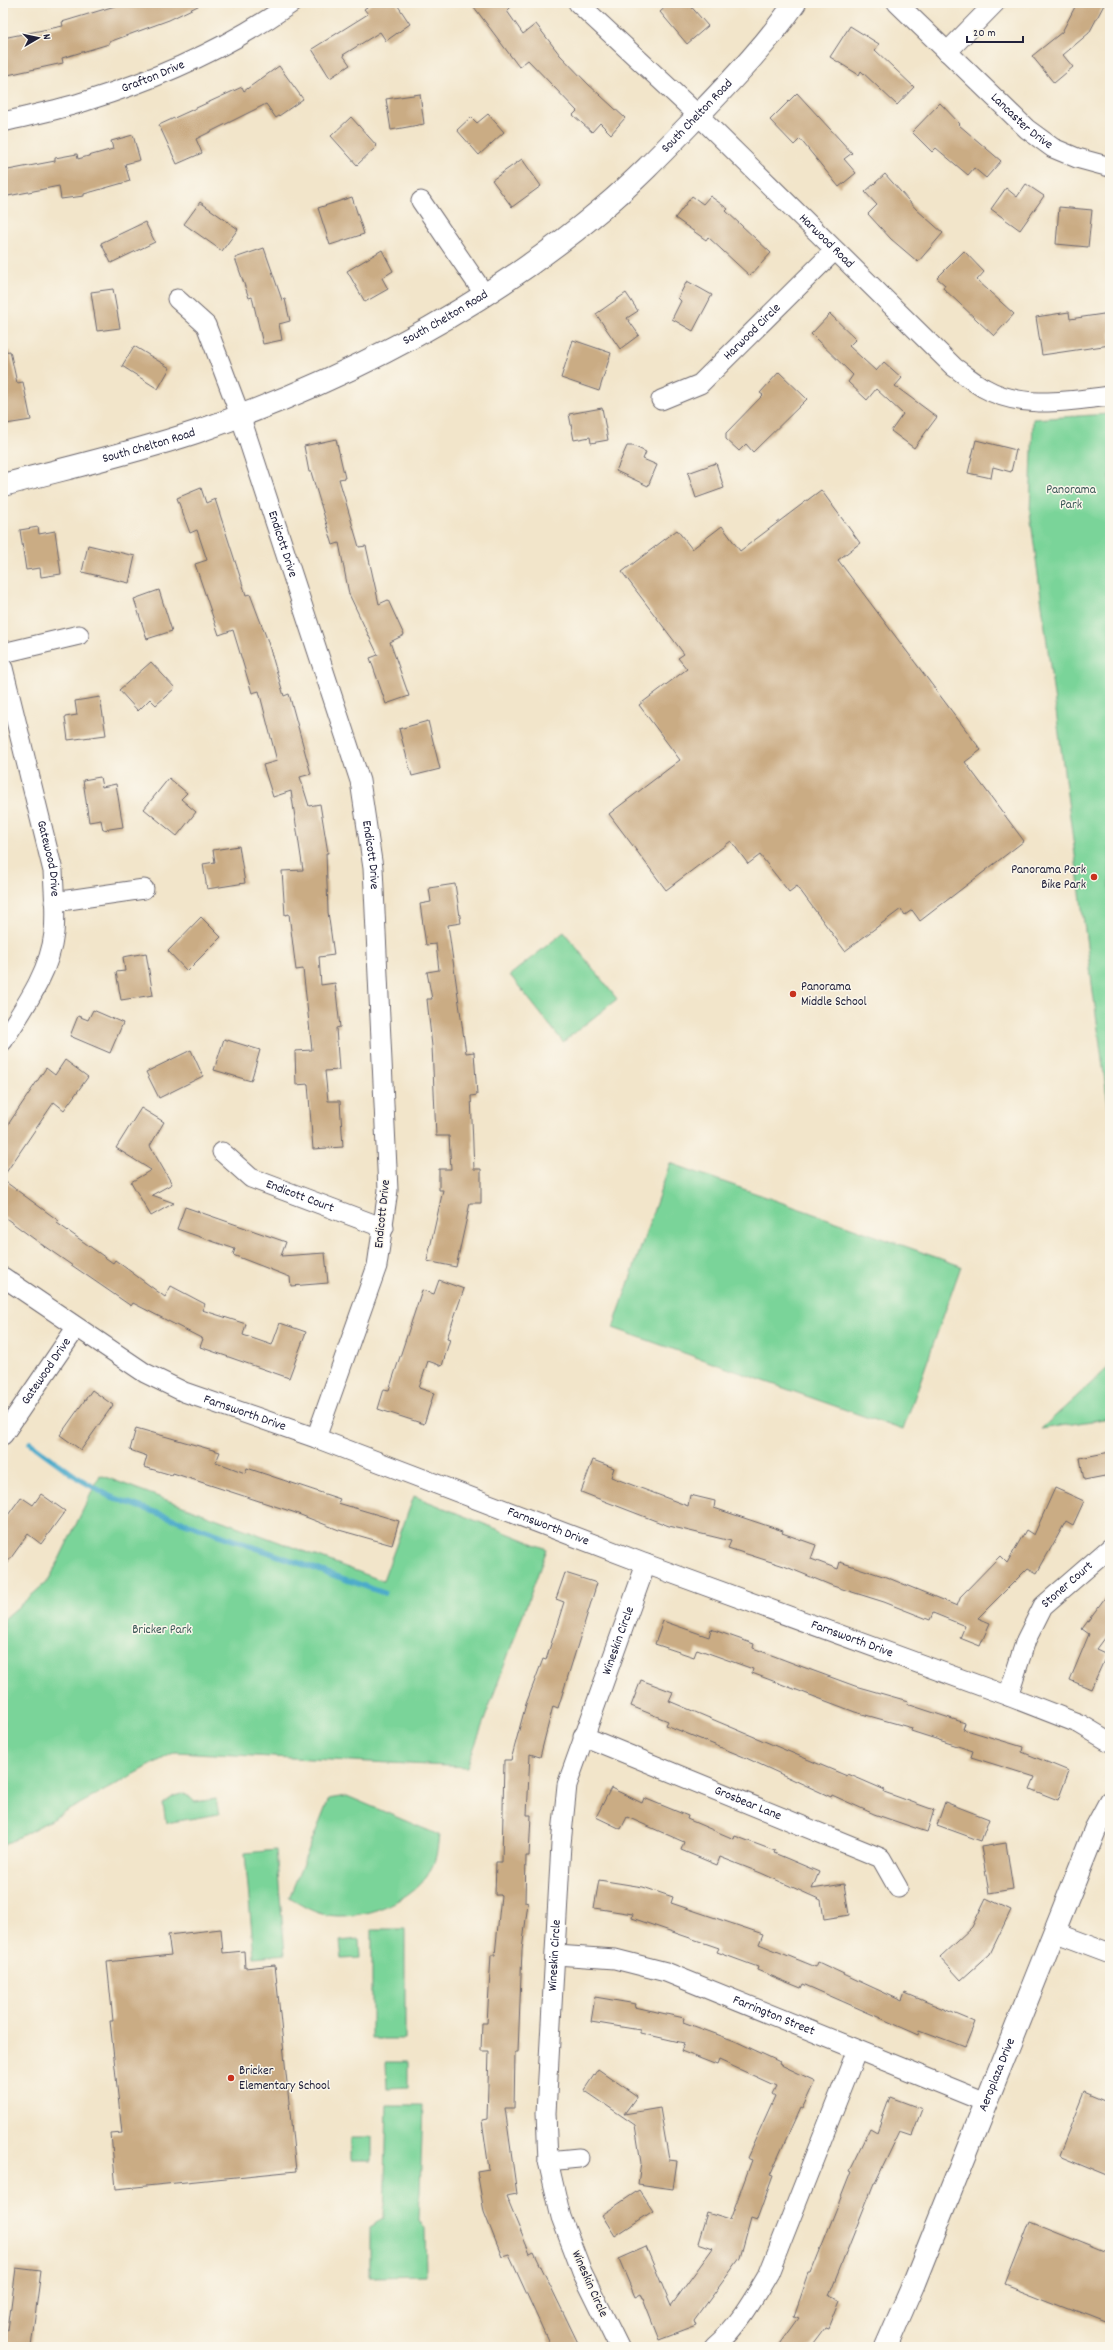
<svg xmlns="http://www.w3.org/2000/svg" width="1113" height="2350" viewBox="0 0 1113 2350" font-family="Dekko,sans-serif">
<rect width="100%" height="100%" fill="#fbf7ec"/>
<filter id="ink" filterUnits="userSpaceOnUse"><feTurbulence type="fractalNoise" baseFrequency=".025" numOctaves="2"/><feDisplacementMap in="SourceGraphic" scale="8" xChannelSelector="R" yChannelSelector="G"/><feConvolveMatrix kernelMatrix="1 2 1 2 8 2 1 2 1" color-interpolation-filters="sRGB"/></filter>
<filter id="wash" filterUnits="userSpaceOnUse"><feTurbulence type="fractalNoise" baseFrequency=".012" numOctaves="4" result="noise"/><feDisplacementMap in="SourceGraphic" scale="16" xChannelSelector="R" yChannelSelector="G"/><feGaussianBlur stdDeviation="0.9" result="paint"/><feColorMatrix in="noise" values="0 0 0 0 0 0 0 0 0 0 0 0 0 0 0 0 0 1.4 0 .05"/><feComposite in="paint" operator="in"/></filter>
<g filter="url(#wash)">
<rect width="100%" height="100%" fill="#f2e5ca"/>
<!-- green -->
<path fill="#7ad499" stroke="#4e7b6a" d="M1108,414l2,16v690l-80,-606 3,-95z
M564,932l53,67 -54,43 -53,-67z
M670,1163l291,103 -58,164 -290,-102z
M1110,1366v52l-69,11z
M100,1475l283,106 31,-85 133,53 -80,218 -292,-15 -172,94v-226l46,-40z
M185,1793l10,9 21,-3 3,15 -53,9 -3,-19 11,-8z
M347,1796l92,39c-1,10 -2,21 -6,30 -16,36 -73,58 -111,49 -12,-3 -22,-10 -33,-16l40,-99z
M276,1850l9,104 -31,3 -9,-104z
M372,1929h33v110h-33z
M359,1939l1,19 -18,1 -2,-18z
M386,2062h22v25l-21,1z
M387,2105h36l-4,117 6,6 1,48 -56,1v-50l14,-8z
M351,2137h21v23h-21z"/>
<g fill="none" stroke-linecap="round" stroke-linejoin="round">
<!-- stream -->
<path stroke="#4baaca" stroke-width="5.5" d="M30,1443l48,35 31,18 275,97"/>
</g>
<g id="blocks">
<!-- building -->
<path fill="#caac84" d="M114,3h90l-35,17 -60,22v2l-47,14 1,5 -60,13v-38l60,-12 -1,-4 53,-16z
M373,3h23l14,21 -24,17 -6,-9 -37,23 7,10 -20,13 -18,-29 56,-35 -4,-5z
M471,3h44l-8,8 16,23 13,-10 24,31 28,29 37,34 -14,16 -11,-11 -8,9 -19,-17 4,-4 -49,-51 -9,7z
M670,3h18l20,23 -21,18 -27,-32z
M1077,3h28l-16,30 -26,22 10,12 -19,16 -22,-27 30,-24z
M850,26l29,18 -4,6 39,37 -17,18 -36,-34 -2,4 -29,-18z
M279,66l24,33 -27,19 -10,-14 -70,35 6,14 -25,11 -18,-39 83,-38 2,4z
M797,93l55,60 -8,6 12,14 -17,14 -39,-48 -6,6 -24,-25z
M420,94l4,30 -33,6 -5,-31z
M940,103l20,21 -1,1 42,36 -15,17 -12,-10 -6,7 -32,-27 -4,4 -20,-20z
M488,114l16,18 -25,23 -22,-25 14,-13 6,6z
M351,117l26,29 -20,19 -26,-29z
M133,135l7,25 -15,4 5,17 -46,13v2l-23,3 -2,-13 -56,11v-26l52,-10v-3l22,-4 1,5 35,-10 -2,-8z
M522,159l19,27 -29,21 -20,-27z
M885,174l31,35 27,24 -25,29 -27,-23 -23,-25 9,-9 -12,-13z
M1026,184l18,12 -24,34 -29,-21 15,-21 11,9z
M692,196l11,8 7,-8 18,13 -2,2 45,42 -21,23 -42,-39 -2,3 -31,-22z
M352,197l12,37 -34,11 -12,-37z
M200,202l38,27 -16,22 -38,-27z
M1059,207l33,3 -4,37 -32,-3z
M145,222l10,20 -44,21 -10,-20z
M264,248l18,52 3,-1 5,22 -11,3 3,16 -19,4 -11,-47 -3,1 -14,-40z
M382,250l11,21 -11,7 6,11 -23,13 -18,-31z
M964,251l20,21 -7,8 37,34 -20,22 -51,-48 2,-3 -8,-7z
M687,281l25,14 -19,36 -21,-12 9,-18 -3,-3z
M113,289l7,39 -23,3 -6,-39z
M626,293l12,18 -11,7 12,17 -19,14 -24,-35z
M1069,312l1,7 40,-6v32l-68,10 -6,-38z
M830,314l26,25 -7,7 27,25 8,-9 18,16 -7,8 42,31 -23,31 -23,-17 12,-17 -27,-25 -9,11 -19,-18 5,-7 -42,-41z
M573,340l38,13 -12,38 -38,-13z
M134,346l36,22 -12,21 -36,-23z
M10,351l7,32 6,-1 8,38 -25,4 -3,-19v-53z
M779,372l28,27 -54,53 -7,-8 -7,7 -13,-12v-6l37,-38 -3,-2z
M602,408l6,32 -17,3 -1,-6 -16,3 -5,-26z
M336,439l9,39 -6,1 20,68 7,-1 13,58 9,-4 16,35 -14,7 19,54 -23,8 -16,-46 8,-3 -29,-61 -10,-51 -6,2 -22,-73h-2l-5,-26z
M976,440l40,10 -5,22 -18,-5 -2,11 -23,-5z
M627,446h6l13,6 -3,7 14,6 -9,21 -32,-15z
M716,463l8,25 -28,10 -8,-25z
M201,488l5,15 9,-4 31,96 4,-1 17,45 17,57 5,-2 22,80 -11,3 9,29 11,-2 8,49h-2l2,59 6,43 -15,2 2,28 14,-2 5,44 -4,1 3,42 -14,1 3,30h12l3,46 -30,2 -5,-65 -12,1 -1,-34 17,-1 -9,-81 -7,1 -7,-56 -4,1 -3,-44 21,-1 -12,-79 -18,6 -10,-32 14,-4 -18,-70 -7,2 -19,-63 -14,5 -24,-71 12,-4 -10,-30 -7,3 -13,-35z
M821,490l39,53 -22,17 143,190 -16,12 59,79 -104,80 -8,-11 -7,5 -4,-6 -56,42 -48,-65 -8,6 -29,-37 -12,9 -17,-23 -65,49 -57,-76 71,-54 -41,-55 48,-36 -9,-11 6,-4 -62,-82 55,-42 15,19 30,-23 18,25z
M38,527l1,7 16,-3 6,43 -20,3 -1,-9 -14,2 -6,-40z
M88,545l47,11 -6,27 -47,-11z
M159,590l13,41 -25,8 -13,-40z
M151,662l24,26 -19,17 -6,-6 -12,12 -19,-21z
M100,697l6,38 -38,5 -3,-23 12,-2 -2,-14z
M428,721l12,48 -28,7 -13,-47z
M100,777l2,10 14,-3 7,43 -20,3 -2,-10 -12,2 -6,-42z
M169,778l18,15 -6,6 15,13 -19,24 -33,-27z
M239,846l6,37 -38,6 -4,-25 12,-2 -2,-12z
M455,884l6,39 -13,2 18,128 8,-1 3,43 -6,1 3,73h7v34h-11l-14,64 -29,-6 16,-71h-4v-21h12l-2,-33h-13l-4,-90 -5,-47h5l-5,-27 12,-2 -3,-26 -10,1 -6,-41 11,-2 -2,-14z
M201,917l20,20 -34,34 -19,-20z
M146,953l7,42 -32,5 -5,-28 9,-1 -2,-14z
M93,1010l30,13 -13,30 -40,-17 8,-20 10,4z
M224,1039l36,11 -9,31 -37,-11z
M191,1050l12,26 -44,22 -13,-26z
M65,1060l23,17 -24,33 -10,-8 -51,75v-45l43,-64 9,7z
M141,1108l23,14 -14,24 22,38 -20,11 22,8 -23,13 -20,-34 20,-12 -35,-22z
M3,1180l56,41 -2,2 56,40 2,-3 50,37 6,-11 34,18 -3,6 44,14 -3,11 29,10 8,-22 26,9 -17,46 -89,-31 3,-8 -70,-36 -2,3 -90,-62 -38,-28z
M185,1207l101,35 -5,14 44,-3 3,30 -37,3 -1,-9 -57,-22 2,-6 -58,-20z
M439,1280l25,9 -17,49 3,1 -8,27 -14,-5 -9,27 15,5 -10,31 -46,-15 6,-20 5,1 33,-100 12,4z
M92,1390l21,15 -32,45 -21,-15z
M136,1428l84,24 -4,10 29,11 2,-5 93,31 -2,4 61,18 -7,24 -53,-15 -46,-18 -120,-39 -1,2 -28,-8 3,-11 -17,-6z
M1110,1452v23l-26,5 -4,-22z
M593,1460l21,8 -3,9 8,3 69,26 2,-11 25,6 -1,7 69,23 -1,2 34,12 -5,14 27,10 2,-7 46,15 71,29 4,-10 39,-40 7,7 19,-33 8,5 21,-47 29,13 -11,24 -7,-4 -29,52 -9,-5 -50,50 12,5 -10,23 -20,-8 5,-12 -32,-13 -3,7 -46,-18 -51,-16 -49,-20 -56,-18 3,-7 -62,-15 -88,-34z
M41,1494l24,17 -24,33 -13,-10 -25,35v-47l18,-25 12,8z
M565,1573l32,10 -39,125 -5,-2 -13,51 -10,-3 -3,61h4l-2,41h-3l-1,46 3,1 -6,47 -4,102h-3l-1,56h-9l12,86 -11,2 24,58 4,-2 46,95h-29l-42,-92 -7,2 -18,-45 -7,-41 12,-2 -7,-49 5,-1 2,-68h-8l1,-28h5l4,-68h4l6,-60h-6l1,-33h6l2,-102h7l15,-56 17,-45 3,1 18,-58 -8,-3z
M1110,1591v39l-14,19 11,5 -16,35 -21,-9 19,-46 -7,-5z
M663,1621l46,16 2,-8 43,15 -1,4 50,19 52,19 53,15 -1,3 58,19 -2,6 60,18 -1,5 47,19 -11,29 -28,-11 5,-12 -64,-20 2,-6 -62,-20 1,-3 -57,-16 -53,-20 -50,-19 1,-4 -56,-20 -3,8 -39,-13z
M641,1680l32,12 -4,9 178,75 1,-2 37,16 -1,2 50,18 -7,22 -53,-18 -42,-19 -1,2 -87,-40 -78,-32 2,-4 -37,-15z
M611,1788l31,15 2,-5 44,18 -1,3 47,20 1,-3 40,15 -1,2 45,19 -7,17 32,-5 5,31 -25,4 -3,-19 -60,-27 -41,-16 -3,8 -36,-15 3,-8 -57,-25 -6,12 -25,-12z
M945,1802l44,17 -8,22 -44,-16z
M1006,1843l7,46 -24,4 -8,-46z
M599,1880l44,7 30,10 -2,6 92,31 -4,10 57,23 2,-5 84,39 3,-8 70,29 -10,25 -45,-17 -1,5 -116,-51 -2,4 -44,-18 1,-3 -41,-15 2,-4 -87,-30 1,-4 -39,-6z
M986,1898l25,12 -21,44 -29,26 -21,-23 32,-30z
M221,1929l2,24 21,-2 1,17 30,-3 21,206 -180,18 -5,-55 11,-1 -12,-112h3l-6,-59 64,-7 -3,-20z
M595,1997l41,7 -1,3 49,11 -1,4 52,19 45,21 -1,2 36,17 -13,28 -2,-1 -30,67 3,1 -16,44 -6,-2 -11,40 -46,63 2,5 -37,14 -18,-46 -6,3 -16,-38 27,-12 25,59 42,-58 -15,-5 9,-30 23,7 22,-60 -5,-2 28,-62 -3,-2 4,-8 -57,-26 -2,5 -36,-14 3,-8 -44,-10v-3l-49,-8z
M598,2069l39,27 -13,18 36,-6 9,52 8,1 -4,28 -35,-5 3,-21 -6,-38 -51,-35z
M1084,2092l26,11v73l-51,-21z
M890,2097l32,12 -10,26 -12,-4 -25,52h-1l-45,113 10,4 -11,28 -3,-1 -15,20h-32l21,-29 -5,-2 15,-43h2l40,-101 -2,-1 21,-43 7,4z
M639,2190l14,21 -38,25 -13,-21z
M1030,2221l80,32v72l-105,-41z
M16,2268l25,3 -10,76h-28l2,-18 3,1z"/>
</g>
</g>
<g filter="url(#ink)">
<use href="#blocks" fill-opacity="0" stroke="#6b666d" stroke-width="1"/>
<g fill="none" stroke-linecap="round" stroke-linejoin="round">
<defs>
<g id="street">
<path id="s1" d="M578,3l120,112 256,252c10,7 19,15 30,21 38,22 84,13 126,8"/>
<path id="s2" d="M897,3l130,126 26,19 24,10 33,9"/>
<path d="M947,52l48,-49"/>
<path id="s3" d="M3,122c28,-7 56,-12 83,-21 72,-22 145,-55 206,-98"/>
<path d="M421,201l64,94"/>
<path id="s4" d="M177,299l29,26 34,90 120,366 13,87 15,322 -11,76 -61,172"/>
<path id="s5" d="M661,400l39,-16 134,-133"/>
<path d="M3,653l76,-18"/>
<path id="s6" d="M3,668l50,203c1,20 3,41 1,62 -4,39 -30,75 -51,108"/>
<path d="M54,902l90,-13"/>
<path id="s7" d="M222,1152l29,26 133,50"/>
<path id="s8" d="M3,1277l142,96 39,19 132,46 330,126 362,132 72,28 30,18"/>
<path id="s9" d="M3,1435l73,-107"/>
<path id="s10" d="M1008,1696l18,-56 17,-34 67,-58"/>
<path id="s11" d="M583,1736l298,122 17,30"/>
<path d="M1054,1932l56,21"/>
<path id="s12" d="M556,1955l59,4 51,13 320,130"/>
<path d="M548,2161l31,-3"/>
<path id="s13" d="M619,2347l-37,-75 -21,-55 -13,-56 -2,-48 15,-269 6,-59 79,-221"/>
<path d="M714,2347c24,-20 39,-47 55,-74l88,-223"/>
</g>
<g id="secondary">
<path id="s14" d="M3,485c64,-17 130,-32 193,-53 147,-51 289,-124 407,-224 31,-26 58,-54 86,-83 37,-39 76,-78 106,-122"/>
<path id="s15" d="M886,2347l28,-64 181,-453 15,-28"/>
</g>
</defs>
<!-- street casing -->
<use href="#street" stroke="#6b666d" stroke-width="21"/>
<!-- secondary casing -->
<use href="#secondary" stroke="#6b666d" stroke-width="24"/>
<!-- street -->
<use href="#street" stroke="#fff" stroke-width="19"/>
<!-- secondary -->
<use href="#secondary" stroke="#fff" stroke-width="22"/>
</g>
</g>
<!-- markers -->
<g fill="#c8321e" stroke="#fbf7ec" stroke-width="1.5">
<circle cx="1094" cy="877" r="4"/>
<circle cx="793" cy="994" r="4"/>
<circle cx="231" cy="2078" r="4"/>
</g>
<g text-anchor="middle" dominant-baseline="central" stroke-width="3" stroke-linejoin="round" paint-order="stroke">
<!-- street labels -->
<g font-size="13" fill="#22223b" stroke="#fbf7ec">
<text stroke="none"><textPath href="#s3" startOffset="157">Grafton Drive</textPath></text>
<text stroke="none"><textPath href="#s14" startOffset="799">South Chelton Road</textPath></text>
<text stroke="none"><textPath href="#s2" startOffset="172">Lancaster Drive</textPath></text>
<text stroke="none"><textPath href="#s1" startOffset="344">Harwood Road</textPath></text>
<text stroke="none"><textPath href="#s14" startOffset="475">South Chelton Road</textPath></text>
<text stroke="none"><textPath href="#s5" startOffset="116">Harwood Circle</textPath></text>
<text stroke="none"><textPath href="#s14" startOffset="151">South Chelton Road</textPath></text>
<text stroke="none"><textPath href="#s4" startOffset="271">Endicott Drive</textPath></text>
<text stroke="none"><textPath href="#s4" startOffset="595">Endicott Drive</textPath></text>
<text stroke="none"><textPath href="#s6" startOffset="196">Gatewood Drive</textPath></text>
<text stroke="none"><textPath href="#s7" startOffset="91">Endicott Court</textPath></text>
<text transform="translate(383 1214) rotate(-84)">Endicott Drive</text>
<text stroke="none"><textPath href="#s9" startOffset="77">Gatewood Drive</textPath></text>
<text stroke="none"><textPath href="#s8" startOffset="279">Farnsworth Drive</textPath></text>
<text stroke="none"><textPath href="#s8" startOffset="603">Farnsworth Drive</textPath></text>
<text stroke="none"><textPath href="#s10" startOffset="129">Stoner Court</textPath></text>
<text stroke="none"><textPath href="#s8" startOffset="927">Farnsworth Drive</textPath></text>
<text stroke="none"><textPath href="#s13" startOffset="730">Wineskin Circle</textPath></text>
<text stroke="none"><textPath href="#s11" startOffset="178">Grosbear Lane</textPath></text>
<text stroke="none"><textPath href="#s13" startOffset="406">Wineskin Circle</textPath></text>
<text stroke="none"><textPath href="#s12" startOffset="228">Farrington Street</textPath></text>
<text stroke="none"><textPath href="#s15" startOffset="294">Aeroplaza Drive</textPath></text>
<text transform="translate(589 2284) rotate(66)">Wineskin Circle</text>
</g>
<!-- park labels -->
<g font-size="13" fill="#3c5757" stroke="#fbf7ec">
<text x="1071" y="490">Panorama<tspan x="1071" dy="15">Park</tspan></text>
<text x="162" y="1630">Bricker Park</text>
</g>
<!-- poi labels -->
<g font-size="13" fill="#22223b" stroke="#fbf7ec" text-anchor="start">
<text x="1086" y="870" text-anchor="end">Panorama Park<tspan x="1086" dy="15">Bike Park</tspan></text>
<text x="801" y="987">Panorama<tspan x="801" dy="15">Middle School</tspan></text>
<text x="239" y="2071">Bricker<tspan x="239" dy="15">Elementary School</tspan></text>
</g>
</g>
<!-- margin -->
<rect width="1113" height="2350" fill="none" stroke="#fbf7ec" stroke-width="16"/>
<!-- north arrow -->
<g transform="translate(38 38) rotate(81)" stroke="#fbf7ec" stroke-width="3" paint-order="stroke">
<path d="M0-3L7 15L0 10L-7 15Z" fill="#22223b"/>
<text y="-6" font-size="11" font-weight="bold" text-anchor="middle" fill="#22223b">N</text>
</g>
<!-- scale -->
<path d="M967 36v6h56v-6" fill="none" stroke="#22223b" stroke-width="2"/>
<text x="973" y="36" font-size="12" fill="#22223b" stroke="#fbf7ec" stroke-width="3" paint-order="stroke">20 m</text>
</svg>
